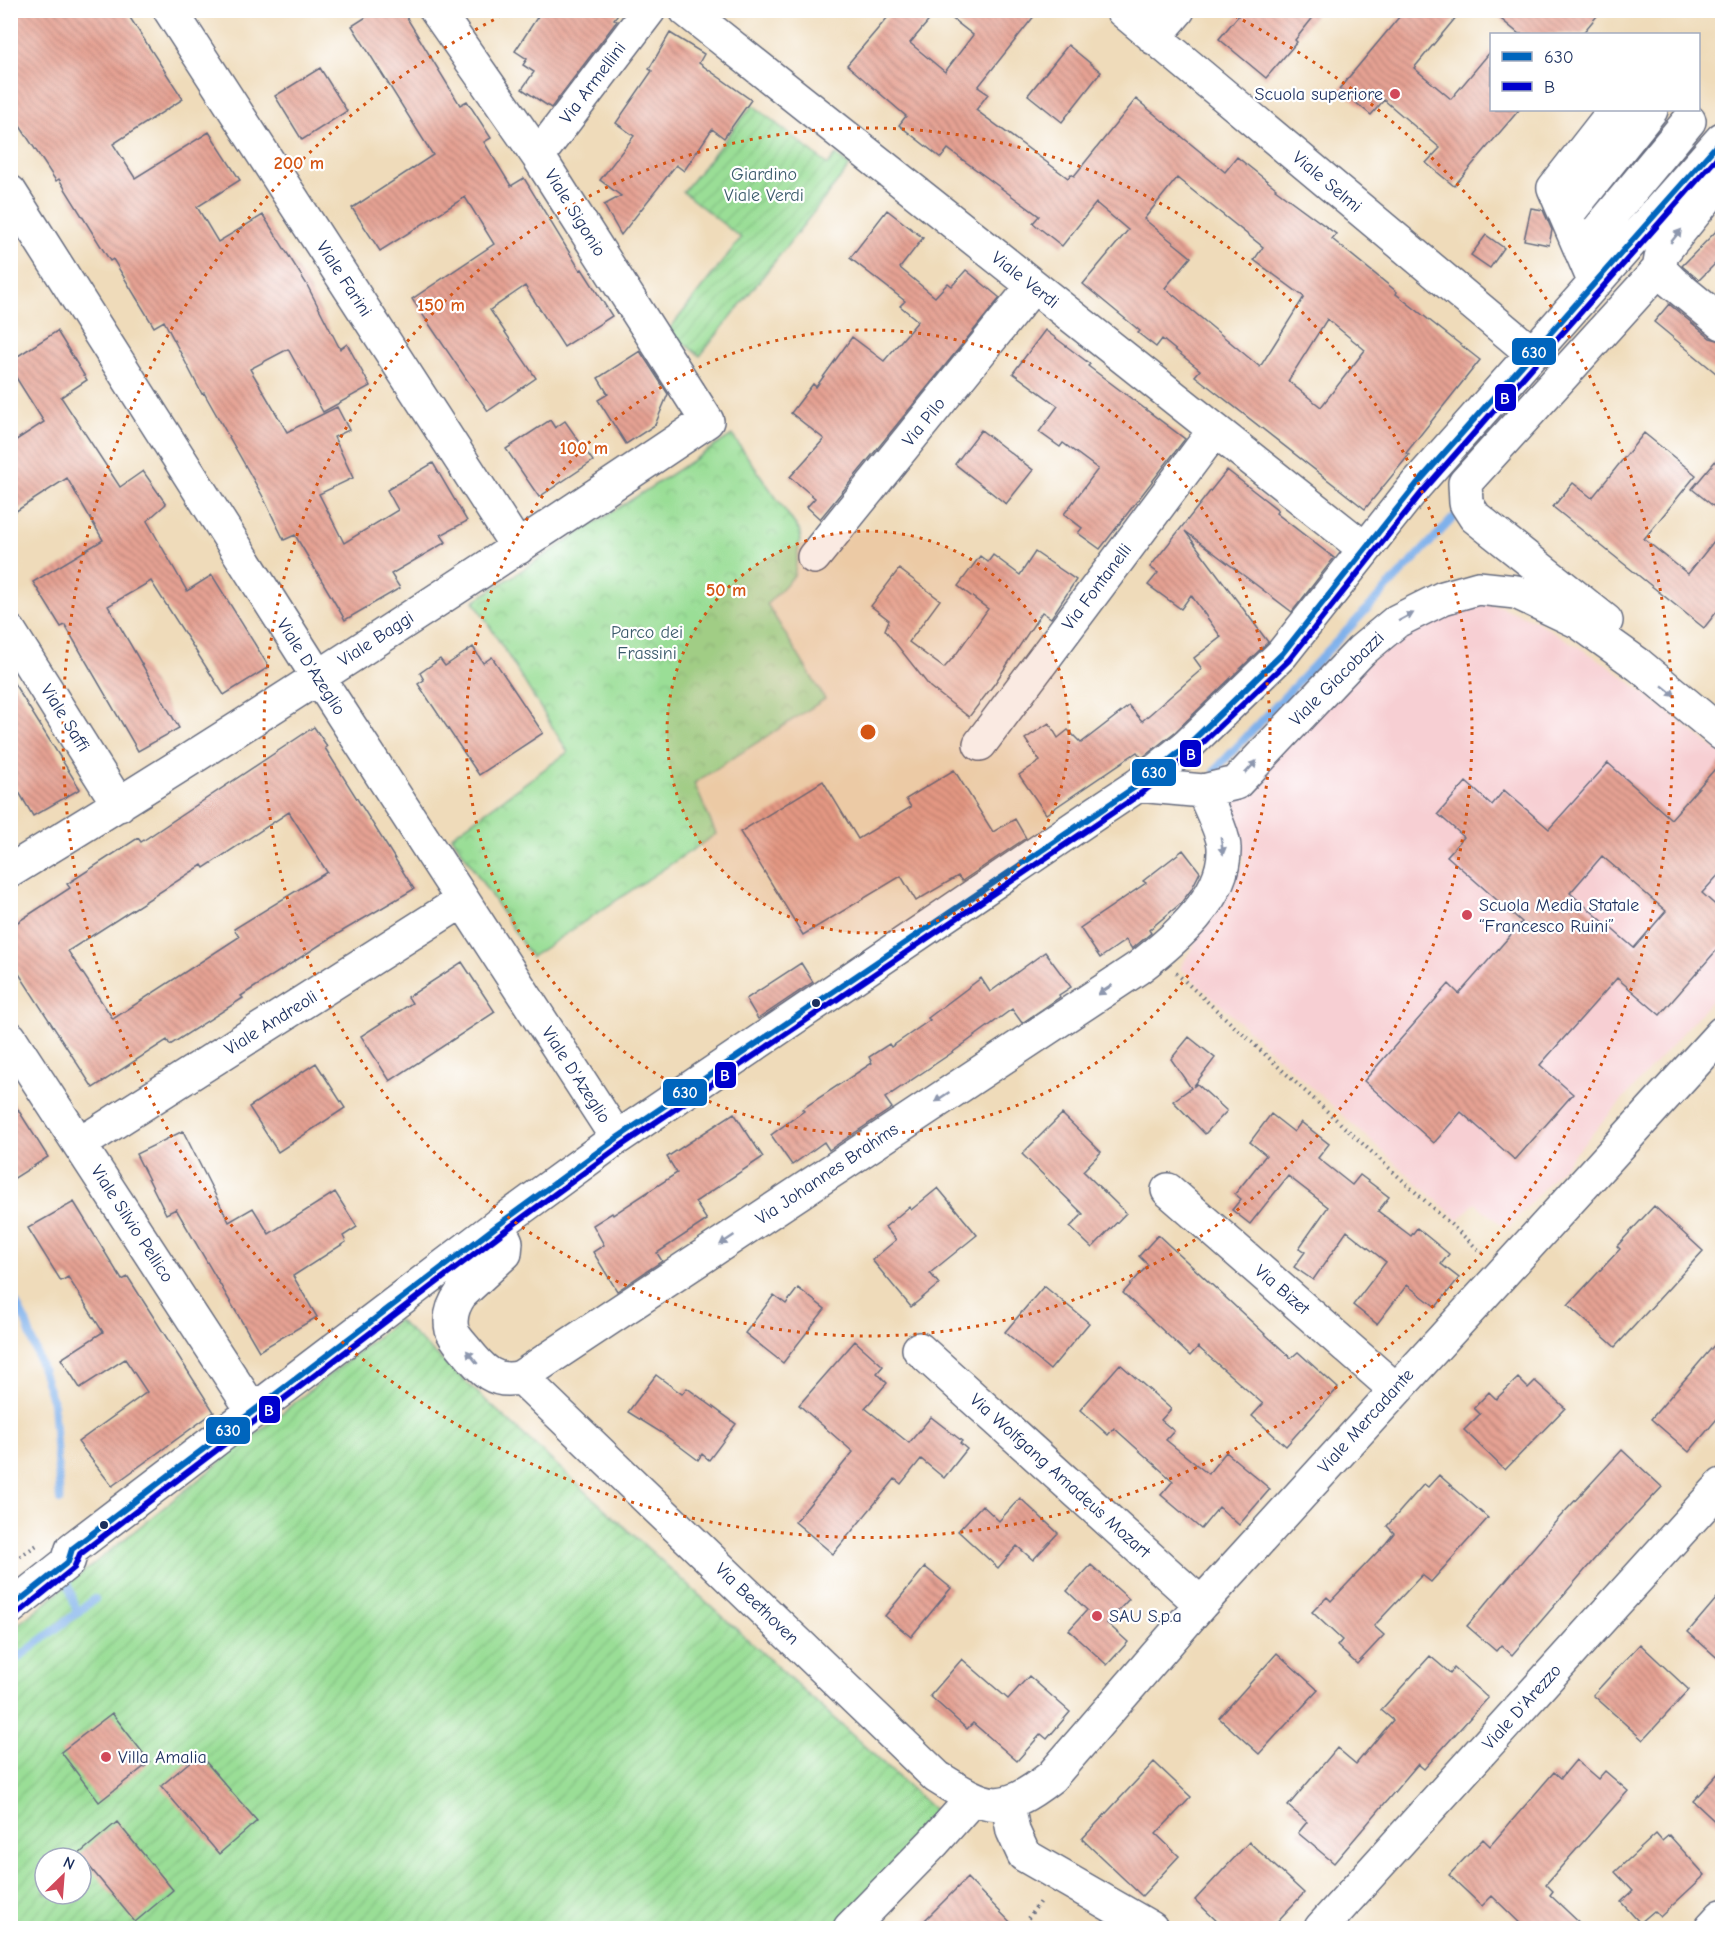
<svg xmlns="http://www.w3.org/2000/svg" width="1733" height="1939" viewBox="0 0 1733 1939" font-family="'Comic Neue',sans-serif">
<defs>
<pattern id="park-crowns" width="20" height="18" patternUnits="userSpaceOnUse" patternTransform="scale(1.5)"><rect width="20" height="18" fill="#9ade96"/><path d="M2 6a3 3 0 1 1 6 0M12 15a3 3 0 1 1 6 0" fill="none" stroke="#84bf84"/></pattern>
<pattern id="garden-furrows" width="10" height="10" patternUnits="userSpaceOnUse" patternTransform="scale(1.5)"><rect width="10" height="10" fill="#9ade96"/><path d="M-1 1l2-2M0 10L10 0M9 11l2-2" fill="none" stroke="#84bf84"/></pattern>
<pattern id="building-back-hatch" width="6" height="6" patternUnits="userSpaceOnUse" patternTransform="scale(1.5)"><rect width="6" height="6" fill="#e6a293"/><path d="M-1 5l2 2M0 0l6 6M5-1l2 2" fill="none" stroke="#ba847b"/></pattern>
</defs>
<rect width="100%" height="100%" fill="#fff"/>
<filter id="ink" filterUnits="userSpaceOnUse"><feTurbulence type="fractalNoise" baseFrequency=".0167" numOctaves="2"/><feDisplacementMap in="SourceGraphic" scale="12" xChannelSelector="R" yChannelSelector="G"/><feConvolveMatrix kernelMatrix="1 2 1 2 8 2 1 2 1" color-interpolation-filters="sRGB"/></filter>
<filter id="wash" filterUnits="userSpaceOnUse"><feTurbulence type="fractalNoise" baseFrequency=".008" numOctaves="4" result="noise"/><feDisplacementMap in="SourceGraphic" scale="24" xChannelSelector="R" yChannelSelector="G"/><feGaussianBlur stdDeviation="1.35" result="paint"/><feColorMatrix in="noise" values="0 0 0 0 0 0 0 0 0 0 0 0 0 0 0 0 0 1.4 0 .05"/><feComposite in="paint" operator="in"/></filter>
<g filter="url(#wash)">
<rect width="100%" height="100%" fill="#efdbba"/>
<!-- built -->
<path fill="#f7cfd3" d="M1475,602l24,4 35,14 74,45 114,89v235l-215,240 -32,-26 -17,17 -278,-252 64,-106 -14,-61 131,-132 45,-38z"/>
<!-- park -->
<path fill="url(#park-crowns)" stroke="#5a867a" stroke-width="1.5" d="M732,435l69,98 -7,43 -27,28 58,95 -131,84 22,51 -185,123 -79,-121 116,-84 -94,-151z"/>
<!-- garden -->
<path fill="url(#garden-furrows)" stroke="#5a867a" stroke-width="1.5" fill-rule="evenodd" d="M753,105l75,60 8,-10 14,11 -150,190 -32,-25 73,-93 -58,-46z
M398,1320l546,499 -107,109h-826v-298zM45,1858h36v36h-36z"/>
<g fill="none" stroke-linecap="round" stroke-linejoin="round">
<!-- stream -->
<path stroke="#7fb1eb" stroke-width="8" d="M1215,770l242,-256
M10,1292l16,30 27,80 7,98
M67,1579l10,34
M10,1664l85,-65"/>
</g>
<g id="blocks">
<!-- building -->
<path fill="url(#building-back-hatch)" fill-rule="evenodd" d="M10,10h115l58,89 -70,45 22,34 74,-46 31,48 -43,27 21,35 45,-27 43,68 34,66 7,-5 23,42 -47,26 -35,-63 -38,20 37,63 50,-25 12,23 -15,7 19,41 -34,16 25,49 54,-33 -11,-20 46,-27 34,58 -26,14 5,7 -55,32 9,14 -55,32 -50,-85 -11,5 -22,-45 -58,-102 -2,1 -38,-73 -10,6 -41,-68 -3,2 -51,-82 -3,2 -46,-70z
M377,10h25l58,95 7,-4 24,37 -7,4 27,44 13,-8 56,92 2,-1 30,47 -48,31 -39,-61 -35,24 46,68 -48,33 -76,-112 82,-55 -29,-47 -85,54 -28,-43 81,-53 -81,-129z
M542,10h79l-7,9 3,2 -66,87 -29,-19 12,-17 -11,-7 4,-6 -12,-8z
M894,10h44l-28,33 35,29 28,-37 -32,-25h98l-61,77 10,7 -12,16 92,68 3,-4 3,2 62,-77 89,73 12,-15 39,31 -1,1 61,45 -4,5 65,53 -1,2 84,66 -74,93 3,2 -44,54 -170,-133 5,-6 -38,-31 -6,8 -18,-14 2,-2 -57,-47 45,-54 -32,-27 -34,43 -29,-23 6,-7 -91,-67 -7,9 -42,-33 7,-9 -59,-51zM1177,178l86,69 -9,13 50,37 -44,70 -95,-79 26,-31 -47,-38zM1327,319l38,31 -44,57 -33,-26z
M1243,10h76l-24,30 2,2 -31,36 -47,-39z
M1405,10h57l-48,58 37,31 40,-48v59h28l-65,76 -28,-23 14,-15 -56,-48 -13,15 -32,-26z
M1490,10h112l-20,24h-63z
M670,33l34,21 -5,9 52,37 -27,38 -12,-9 -28,42 -8,-6 -55,70 -17,-30 17,-9 -21,-16 34,-44 -18,-13 36,-52 -3,-2z
M1068,45l33,27 -39,50 -34,-27z
M320,68l27,43 -45,29 -27,-44z
M1531,208l12,2 9,20 -3,15 -25,-5z
M887,210l36,28 -23,30 35,29 13,-14 4,3 14,-16 34,28 -180,221 -13,-12 8,-9 -25,-21 34,-38 -33,-26 22,-29 3,3 36,-50 32,24 34,-40 -18,-15 5,-5 -55,-43z
M1722,225v32l-23,23 -17,-14z
M1486,235l18,13 -14,20 -19,-13z
M1669,304l41,34 12,3v37l-68,-56z
M1045,330l45,34 -2,2 97,73 -85,110 -22,-16 4,-5 -18,-14 34,-45 -35,-26 -3,4 -21,-15 19,-26 -45,-33z
M57,331l30,49 -26,17 59,90 23,-16 23,33 -19,17 40,70 25,-16 57,92 -45,28 -73,-114 -43,25 71,122 -41,23 -73,-126 -4,2 -28,-45 70,-42 -36,-62 -57,37v-71l34,-22 -34,-54v-7z
M640,351l28,43 -13,31 -29,19 -28,-44 10,-6 -10,-16z
M550,420l5,8 10,-7 28,40 -54,36 -33,-48z
M981,430l52,40 -27,34 -51,-40z
M1644,433l52,42 -52,64 44,35 34,-43v74l-18,23 -151,-121 20,-24 19,15z
M1722,453v60l-30,-24z
M1227,470l51,40 -2,3 58,45 -42,54 -107,-81 83,111 -93,90 -33,26 -5,-6 -91,62 -27,-39 21,-14 -15,-22 24,-16 9,15 10,-8 13,13 48,-37 13,15 60,-52 -8,-11 27,-21 -30,-42 -10,14 -33,-24 10,-12 -8,-6z
M1035,552l41,28 -25,38 -9,-6 -47,71 -26,34 -39,-30 -45,-57 4,-10 -18,-14 28,-37 41,31 -31,42 35,26 13,-15 31,-44 -30,-23 22,-30 8,6 5,-7 27,20z
M473,647l10,16 9,-6 51,76 -64,42 -61,-91 6,-4 -4,-7 20,-14 5,7z
M10,677l70,112 -47,27 -23,-39z
M314,727l13,19 -2,2 89,141 -85,50 -88,57 2,2 -73,47 -3,-5 -74,48 -83,-128v-33l60,-39 -3,-4 71,-46 3,4zM289,812l38,60 -93,57 5,8 -126,82 -45,-68 134,-86 2,3z
M1722,761v110l-20,22 20,18v33l-62,71 -43,-37 -77,87 33,29 -58,66 -54,-48 -27,31 -70,-62 85,-97 10,10 63,-72 -75,-66 17,-19 -26,-23 28,-32 26,23 12,-15 45,39 59,-66 63,56zM1602,856l64,55 -32,37 -64,-55z
M954,770l39,62 22,-13 11,19 -64,43 -4,-5 -42,25 -15,-25 -98,59 -63,-103 83,-51 35,58 53,-32 -5,-8z
M1183,850l17,22 -9,18 -11,14 -31,26 2,3 -19,16 -6,-9 -26,18 -20,-30 66,-45 -3,-2z
M1045,952l26,35 -12,8 1,2 -38,26 -10,-14 -59,43 -68,46 7,10 -63,42 -5,-8 -32,23 -21,-30 33,-24 -2,-2 70,-46 -3,-6 20,-13 2,3 39,-27 -2,-2 53,-40 9,14z
M462,962l33,50 -105,69 -29,-45 51,-33 -4,-6z
M801,963l12,19 -55,37 -12,-20z
M1189,1037l26,21 -22,29 4,-3 30,27 -22,23 -32,-33 18,-13 -20,-29z
M316,1063l29,45 -67,44 -29,-45z
M10,1097l38,60 -38,24z
M734,1113l29,44 -68,45 12,18 -50,33 5,8 -45,30 -24,-39 11,-7 -11,-20 19,-12 1,2 64,-42 -10,-16z
M1062,1114l39,38 -18,19 43,42 -34,35 -22,-21 13,-13 -61,-60z
M1271,1114l23,18 7,-10 28,22 -11,14 34,27 8,-10 29,22 -11,14 33,25 6,-8 32,26 -8,10 18,14 -23,29 -29,-22 -30,39 -24,-19 33,-43 -39,-31 -34,49 -19,-13 11,-15 -6,-4 29,-41 -40,-31 -38,48 -18,-14 9,-11 -6,-5 31,-39 -16,-13z
M183,1131l46,91 24,-14 16,26 66,-42 22,35 -14,9 3,6 -53,34 24,41 -58,34 -83,-142 -10,5 -30,-60z
M938,1188l39,47 -47,38 9,11 -28,23 -39,-47 24,-20 -11,-13 24,-20 2,3z
M74,1202l48,78 6,-3 86,135 -102,74 -34,-44 69,-50 -22,-33 -45,29 -19,-29 42,-27 -35,-55 -7,4 -33,-53z
M1654,1206l49,45 -88,96 -47,-42 52,-56 -3,-3z
M1158,1235l133,123 7,-6 40,36 -52,58 -34,-30 11,-12 -65,-57 -8,9 -67,-63 25,-28 -9,-9z
M1044,1286l45,37 -39,47 -45,-38z
M798,1288l27,21 -42,54 -38,-30 29,-38 12,9z
M1722,1336v77l-33,39 -38,-33z
M855,1341l28,25 -6,7 10,10 -22,25 44,35 22,-26 31,24 -2,2 7,6 -23,29 -23,-19 -20,25 -6,-5 -62,75 -38,-32 58,-70 -54,-47z
M1120,1364l51,45 -10,11 13,11 -8,9 42,34 18,-22 44,37 -31,36 -20,-18 -18,22 -40,-34 12,-14 -59,-53 -6,7 -28,-25z
M656,1375l26,19 5,-6 49,36 -27,36 -7,-6 -4,6 -36,-27 -34,-21z
M1518,1378l10,10 7,-7 30,27 -60,62 -41,-40 16,-16 -6,-6 15,-16 7,7z
M1622,1450l40,37 -65,69 -85,99 -11,-10 -5,6 -29,-25 91,-107z
M1439,1475l49,43 -57,64 -9,-7 -48,51 10,9 -27,29 -20,-18 5,-6 -30,-28 15,-15 4,4 55,-58 8,-10 -7,-7 37,-42 4,3z
M1020,1498l38,35 -25,27 -16,-14 -19,22 -40,-37 24,-26 17,16z
M1091,1565l38,34 -22,24 21,19 -21,23 -38,-35 18,-20 -20,-19z
M925,1567l26,21 -40,49 -26,-21z
M1722,1592v70l-34,-30z
M1640,1644l49,46 -46,50 -50,-45z
M1277,1653l41,37 -59,64 -40,-36z
M1430,1656l20,17 4,-5 34,30 -64,71 -6,-5 -84,99 -36,-30 9,-11 -19,-16 49,-58 19,16 37,-44 -12,-10z
M962,1659l46,40 21,-23 41,36 -23,27 -6,-5 -24,27 -44,-38 -6,6 -37,-33z
M112,1713l38,49 -51,40 -38,-50z
M199,1754l58,67 -38,33 -58,-68z
M1576,1760l22,19 7,-8 23,20 -82,93 7,7 -3,4 36,34h-60l-34,-33 -10,10 -33,-31 34,-36 7,7 64,-74 7,6z
M1154,1762l37,35 -35,37 23,22 -37,40 -60,-57z
M1722,1769v59l-29,-27z
M117,1822l56,68 -38,32 -56,-68z
M1656,1834l6,7 7,-6 36,40 -45,42 -6,-6 -14,12 -19,-21 12,-11 -18,-19z
M1249,1842l55,51 -34,36h-45l-30,-29z
M967,1878l50,51h-101z"/>
</g>
</g>
<g filter="url(#ink)">
<use href="#blocks" fill-opacity="0" stroke="#656b7e" stroke-width="1.5"/>
<g fill="none" stroke-linecap="round" stroke-linejoin="round">
<defs>
<path id="minor" d="M170,10l348,538
M686,10l679,539
M1122,10l410,343
M1154,38l24,-28
M538,156l111,-146
M1722,179l-60,74 -3,16 13,13 50,41
M10,192l308,485 299,461
M1566,216l85,-106
M1581,251l108,-130
M1595,283l-41,-95 61,-78
M814,557l219,-271
M1606,621l-131,-104 -9,-14 -1,-20 194,-214
M10,632l109,173
M980,744l235,-314
M1138,785l65,6 33,-8 125,-132 36,-30 46,-23 35,-10 38,4 63,30 60,43 83,69
M10,871c236,-144 468,-296 697,-450l-169,-265 -102,-146
M10,1038l243,373
M80,1144l382,-243
M1168,1190l227,199
M498,1225l8,17 -1,11 -44,41c-8,11 -12,23 -9,36 2,7 9,14 14,20 15,19 29,35 55,27l617,-409c35,-27 88,-71 86,-120 0,-13 -15,-43 -21,-57
M919,1349l282,255
M521,1377l416,400c51,32 64,39 114,0l150,-173 521,-571
M10,1608l58,-46 4,-13 426,-324 119,-87 479,-325 42,-28 49,-39 95,-92 134,-169 306,-346
M1008,1804l5,27 11,24 127,73
M850,1928l83,-85 40,-45
M1321,1928l401,-443
M1711,1928l11,-12"/>
</defs>
<!-- minor casing -->
<use href="#minor" stroke="#656b7e" stroke-width="36"/>
<!-- path -->
<path stroke="#656b7e" stroke-width="4" stroke-dasharray="1.5 4.5" stroke-linecap="butt" d="M1176,973l306,280
M10,1563l27,-18
M1021,1928l20,-28"/>
<!-- minor -->
<use href="#minor" stroke="#fff" stroke-width="33"/>
<defs>
<path id="bus-1" d="M10,1608l58,-46 4,-13 426,-324 119,-87 521,-353 49,-39 95,-92 134,-169 306,-346"/>
<path id="bus-2" d="M16,1615l58,-47 6,-14 423,-322 119,-87 521,-353 50,-40 96,-92 134,-169 299,-339"/>
</defs>
<!-- bus-1 casing -->
<use href="#bus-1" stroke="#fff" stroke-width="10"/>
<!-- bus-2 casing -->
<use href="#bus-2" stroke="#fff" stroke-width="10"/>
<!-- bus-1 -->
<use href="#bus-1" stroke="#0065bd" stroke-width="6"/>
<!-- bus-2 -->
<use href="#bus-2" stroke="#0000cd" stroke-width="6"/>
</g>
<!-- one-way arrows -->
<defs><path id="oneway-solid" d="M-6-.8H1V-3.2L6.5 0L1 3.2V.8H-6Z" transform="scale(1.5)"/></defs>
<g fill="#8d97ae">
<use href="#oneway-solid" transform="translate(1676 236) rotate(-51)"/>
<use href="#oneway-solid" transform="translate(1406 617) rotate(-28)"/>
<use href="#oneway-solid" transform="translate(1669 691) rotate(39)"/>
<use href="#oneway-solid" transform="translate(1251 767) rotate(-47)"/>
<use href="#oneway-solid" transform="translate(1222 846) rotate(82)"/>
<use href="#oneway-solid" transform="translate(1105 990) rotate(146)"/>
<use href="#oneway-solid" transform="translate(942 1097) rotate(146)"/>
<use href="#oneway-solid" transform="translate(727 1240) rotate(146)"/>
<use href="#oneway-solid" transform="translate(472 1357) rotate(-129)"/>
</g>
</g>
<!-- distance rings -->
<circle cx="868" cy="732" r="201" fill="#d45514" fill-opacity=".12"/>
<g fill="none" stroke="#d45514" stroke-width="3" stroke-dasharray="3 6">
<circle cx="868" cy="732" r="201"/>
<circle cx="868" cy="732" r="402"/>
<circle cx="868" cy="732" r="604"/>
<path d="M1227 12A805 805 0 1 1 509 12"/>
</g>
<!-- markers -->
<g fill="#d1495b" stroke="#fff" stroke-width="2">
<circle cx="1395" cy="94" r="6"/>
<circle cx="1467" cy="915" r="6"/>
<circle cx="1097" cy="1616" r="6"/>
<circle cx="106" cy="1757" r="6"/>
</g>
<g fill="#1b2f5e" stroke="#fff" stroke-width="2">
<circle cx="816" cy="1003" r="5"/>
<circle cx="104" cy="1525" r="5"/>
</g>
<g text-anchor="middle" dominant-baseline="central" stroke-width="4.5" stroke-linejoin="round" paint-order="stroke">
<!-- street labels -->
<g font-size="18" fill="#1b2f5e" stroke="#fff">
<text transform="translate(593 83) rotate(-53)">Via Armellini</text>
<text transform="translate(1327 182) rotate(40)">Viale Selmi</text>
<text transform="translate(575 213) rotate(58)">Viale Sigonio</text>
<text transform="translate(344 279) rotate(57)">Viale Farini</text>
<text transform="translate(1025 280) rotate(38)">Viale Verdi</text>
<text transform="translate(924 422) rotate(-51)">Via Pilo</text>
<text transform="translate(1097 587) rotate(-53)">Via Fontanelli</text>
<text transform="translate(376 639) rotate(-33)">Viale Baggi</text>
<text transform="translate(311 667) rotate(57)">Viale D'Azeglio</text>
<text transform="translate(1337 679) rotate(-45)">Viale Giacobazzi</text>
<text transform="translate(65 718) rotate(58)">Viale Saffi</text>
<text transform="translate(271 1023) rotate(-32)">Viale Andreoli</text>
<text transform="translate(576 1075) rotate(57)">Viale D'Azeglio</text>
<text transform="translate(827 1174) rotate(-34)">Via Johannes Brahms</text>
<text transform="translate(132 1224) rotate(57)">Viale Silvio Pellico</text>
<text transform="translate(1282 1290) rotate(41)">Via Bizet</text>
<text transform="translate(1366 1421) rotate(-48)">Viale Mercadante</text>
<text transform="translate(1060 1476) rotate(42)">Via Wolfgang Amadeus Mozart</text>
<text transform="translate(757 1604) rotate(44)">Via Beethoven</text>
<text transform="translate(1522 1707) rotate(-48)">Viale D'Arezzo</text>
</g>
<!-- poi labels -->
<g font-size="18" fill="#1b2f5e" stroke="#fff" text-anchor="start">
<text x="1383" y="94" text-anchor="end">Scuola superiore</text>
<text x="1479" y="905">Scuola Media Statale<tspan x="1479" dy="21">“Francesco Ruini”</tspan></text>
<text x="1109" y="1616">SAU S.p.a</text>
<text x="118" y="1757">Villa Amalia</text>
</g>
<!-- park labels -->
<g font-size="18" fill="#3b5b6c" stroke="#fff">
<text x="764" y="174">Giardino<tspan x="764" dy="21">Viale Verdi</tspan></text>
<text x="647" y="632">Parco dei<tspan x="647" dy="21">Frassini</tspan></text>
</g>
</g>
<circle cx="868" cy="732" r="9" fill="#d45514" stroke="#fff" stroke-width="3"/>
<g font-size="18" text-anchor="middle" font-weight="bold" fill="#d45514" stroke="#fff" stroke-width="4.5" stroke-linejoin="round" paint-order="stroke">
<text x="299" y="169">200 m</text>
<text x="441" y="311">150 m</text>
<text x="584" y="454">100 m</text>
<text x="726" y="596">50 m</text>
</g>
<g stroke="#fff" stroke-width="2">
<rect x="1511" y="337" width="46" height="29" rx="6" fill="#0065bd"/>
<rect x="1494" y="383" width="23" height="29" rx="6" fill="#0000cd"/>
<rect x="1179" y="739" width="23" height="29" rx="6" fill="#0000cd"/>
<rect x="1131" y="758" width="46" height="29" rx="6" fill="#0065bd"/>
<rect x="714" y="1061" width="23" height="28" rx="6" fill="#0000cd"/>
<rect x="662" y="1078" width="46" height="29" rx="6" fill="#0065bd"/>
<rect x="258" y="1395" width="23" height="29" rx="6" fill="#0000cd"/>
<rect x="205" y="1416" width="46" height="29" rx="6" fill="#0065bd"/>
</g>
<g font-size="16" text-anchor="middle" font-weight="bold" fill="#fff">
<text x="1534" y="358">630</text>
<text x="1505" y="404">B</text>
<text x="1191" y="760">B</text>
<text x="1154" y="778">630</text>
<text x="725" y="1081">B</text>
<text x="685" y="1098">630</text>
<text x="269" y="1416">B</text>
<text x="228" y="1436">630</text>
</g>
<!-- margin -->
<rect width="1733" height="1939" fill="none" stroke="#fff" stroke-width="36"/>
<!-- legend -->
<rect x="1490" y="33" width="210" height="78" fill="#ffffff" stroke="#a4acbf" stroke-width="1.5"/>
<rect x="1502" y="52" width="30" height="9" fill="#0065bd" stroke="#a4acbf" stroke-width="1.5"/>
<text x="1544" y="63" font-size="18" fill="#1b2f5e">630</text>
<rect x="1502" y="82" width="30" height="9" fill="#0000cd" stroke="#a4acbf" stroke-width="1.5"/>
<text x="1544" y="93" font-size="18" fill="#1b2f5e">B</text>
<!-- north arrow -->
<g transform="translate(63 1876) rotate(25)"><circle r="28" fill="#ffffff" stroke="#a4acbf" stroke-width="1.5"/>
<path d="M0-4.5L10 22L0 15L-10 22Z" fill="#d1495b"/>
<text y="-9" font-size="16" font-weight="bold" text-anchor="middle" fill="#1b2f5e">N</text>
</g>
</svg>
